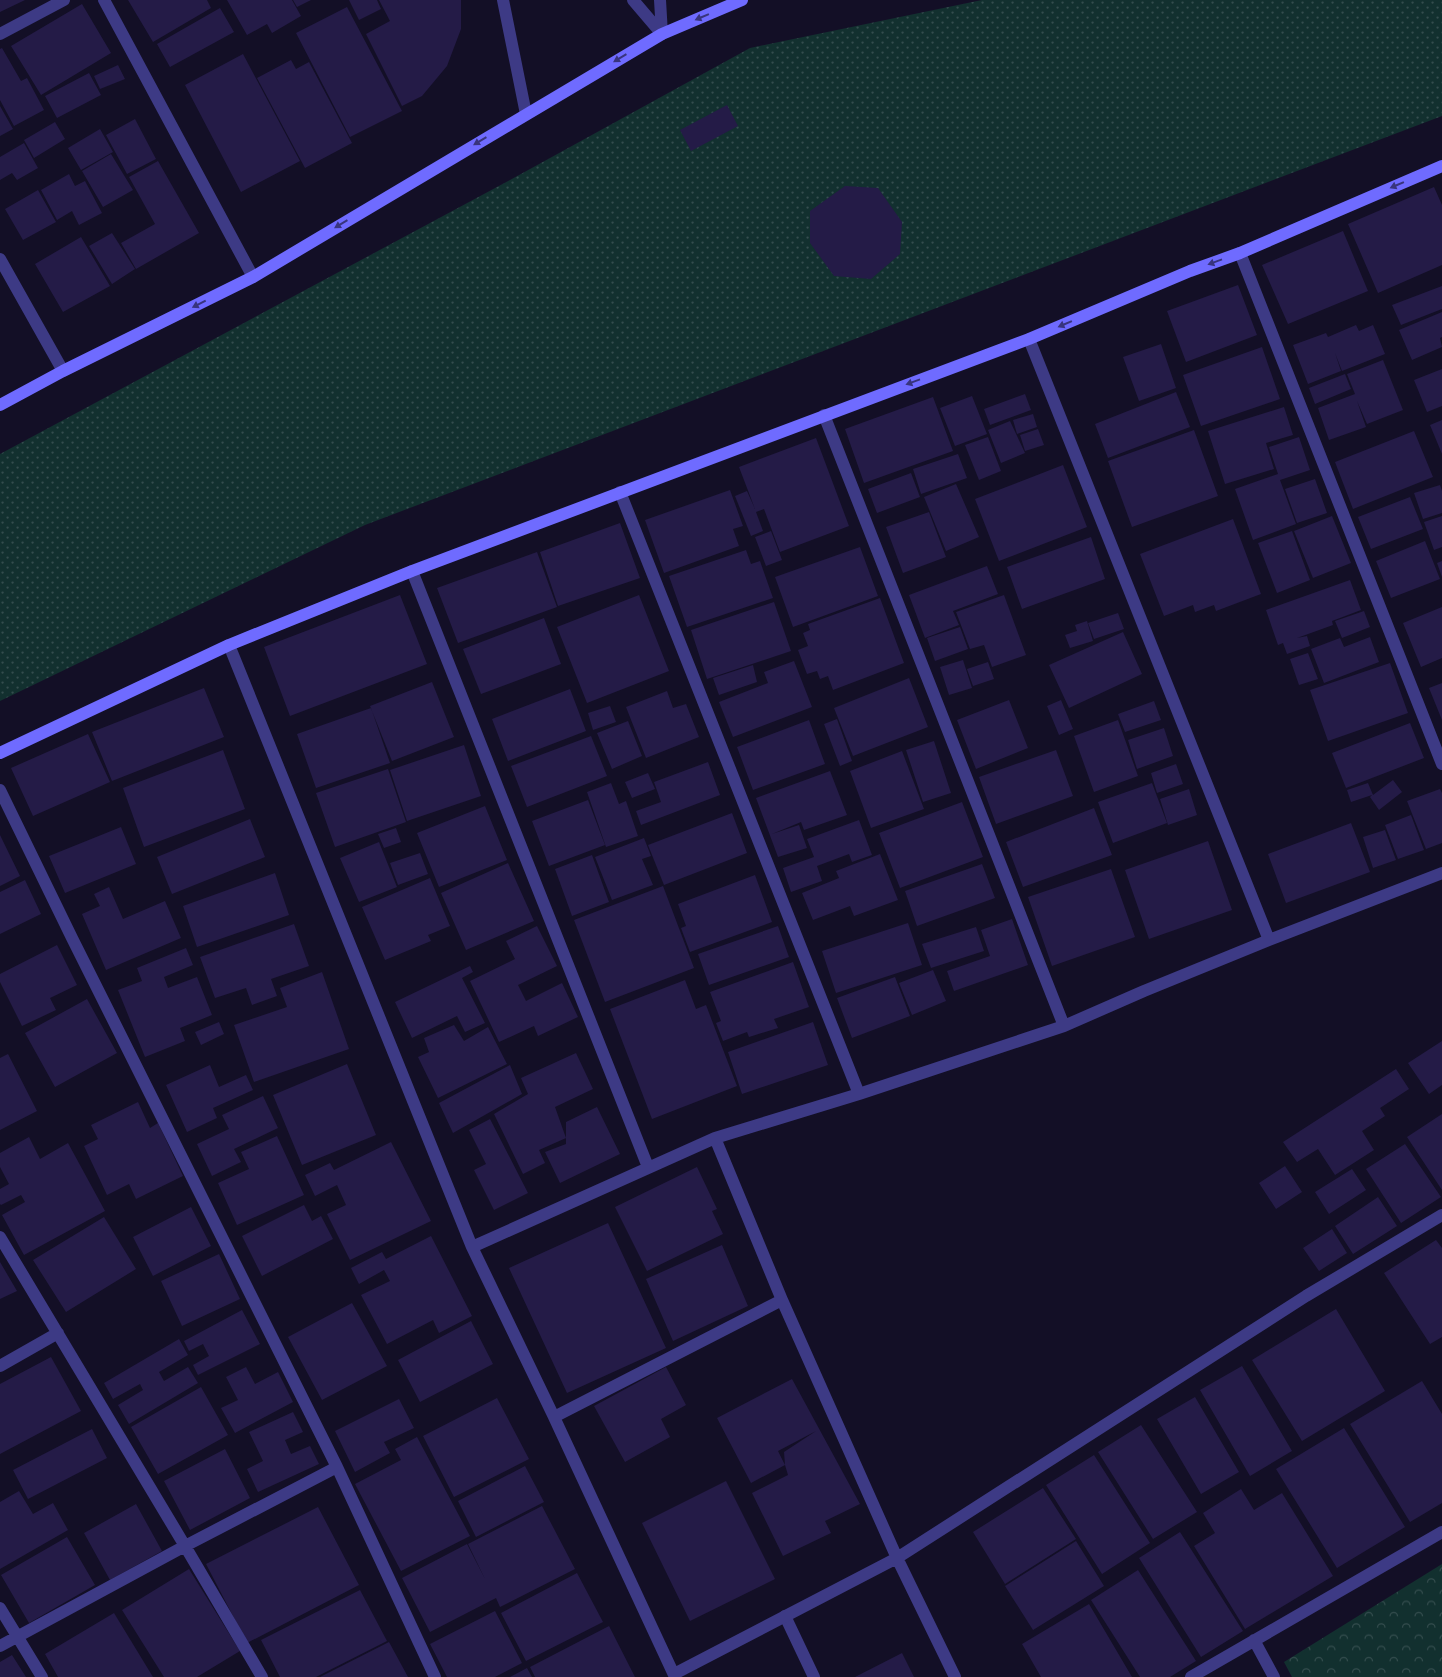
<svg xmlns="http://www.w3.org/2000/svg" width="1442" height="1677" viewBox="0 0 1442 1677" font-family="Overpass,sans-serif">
<defs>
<pattern id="grass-dots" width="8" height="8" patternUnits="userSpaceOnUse" patternTransform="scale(1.25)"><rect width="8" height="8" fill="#12302f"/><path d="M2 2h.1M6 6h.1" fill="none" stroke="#344d4e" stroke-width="1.8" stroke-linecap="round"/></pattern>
<pattern id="forest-crowns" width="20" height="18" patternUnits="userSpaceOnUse" patternTransform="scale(1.25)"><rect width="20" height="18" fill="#12302f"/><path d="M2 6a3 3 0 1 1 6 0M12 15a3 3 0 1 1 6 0" fill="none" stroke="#344d4e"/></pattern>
</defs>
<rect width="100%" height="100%" fill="#130f26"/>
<!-- grass -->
<path fill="url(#grass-dots)" d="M982,0h460v116l-1077,409 -365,176v-247l510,-274 240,-132z"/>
<!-- forest -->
<path fill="url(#forest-crowns)" d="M1442,1564v113h-150l-8,-15z"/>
<!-- building -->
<path fill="#241b47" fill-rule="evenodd" d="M0,0h25l-25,12z
M128,0h79l4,8 -58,34z
M227,0h65l9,16 -29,17 -5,-9 -20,11z
M293,0h18l-14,7z
M349,0h28l4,9 -22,11z
M379,0h82v29l-14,37 -25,30 -20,10 -36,-72 24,-13z
M82,4l29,49 -70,42 -30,-49z
M347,7l55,104 -52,26 -54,-104z
M220,8l14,24 -64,35 -13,-23z
M2,48l19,33 6,-3 17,32 -30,16 -14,-26v-51z
M243,54l57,107 -59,31 -56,-107z
M291,60l5,9 13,-7 43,81 -47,25 -48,-90z
M118,65l7,14 -25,10 -6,-13z
M89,73l12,22 -44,23 -12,-22z
M727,105l11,21 -47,25 -11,-21z
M0,106l13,23 -13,7z
M135,119l21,40 -29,15 -21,-39z
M55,122l10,17 -31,19 -10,-18z
M100,129l13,23 -32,18 -13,-22z
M24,143l14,25 -21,12 -5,-7 -12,7v-23z
M111,154l22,36 -30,17 -21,-36z
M158,161l41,72 -63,36 -15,-26 34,-19 -26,-47z
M69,174l6,12 10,-5 17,32 -23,12 -7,-14 -15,9 -16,-30z
M845,186l33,2 24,34 -2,32 -29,25 -37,-3 -24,-33v-32z
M1434,187l8,18v60l-64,28 -30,-69z
M38,190l18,32 -33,18 -18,-31z
M1343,231l25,60 -80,33 -26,-59z
M112,233l23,36 -23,15 -23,-38z
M81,237l29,49 -47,26 -28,-48z
M1238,285l19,50 -71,27 -19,-51z
M1442,286v23l-41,16 -9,-20z
M1442,312v25l-2,1 2,9 -30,13 -13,-30z
M1356,325l3,6 14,-6 12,29 -43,17 -7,-18 6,18 -33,13 -15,-39 33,-12 2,4z
M1161,344l15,44 -37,13 -16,-44z
M1262,347l18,52 -79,27 -18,-51z
M1383,360l20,50 -36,14 -10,-23 9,26 -37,13 -11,-32 37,-14 -8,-20z
M1442,369v37l-15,6 -13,-32z
M1345,374l6,15 -36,15 -6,-16z
M1176,392l14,35 -82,31 -13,-34z
M1025,394l6,16 -41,15 -6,-16z
M972,396l15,38 -32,12 -15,-38z
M933,397l20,54 -89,32 -19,-54z
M1284,407l9,28 -27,8 8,26 -49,15 -17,-53z
M1033,414l4,13 -20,7 -4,-14z
M1442,420v34l-12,-29z
M1010,421l15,32 -24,10 -13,-33z
M1038,429l6,16 -19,6 -5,-16z
M1194,430l24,66 -86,31 -24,-66z
M1414,431l19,46 -80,32 -18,-47z
M988,437l13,34 -22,9 -14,-35z
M1299,437l11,33 -30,10 16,44 -43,16 -18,-51 43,-15 -9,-27z
M816,438l33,88 -69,26 -16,-43 -8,3 7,19 -12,5 -16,-40 12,-5 8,18 -16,-42z
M958,454l9,24 -46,16 -8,-25z
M1063,465l24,62 -88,34 -24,-62z
M911,473l9,24 -43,16 -9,-24z
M1315,479l12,34 -30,10 -12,-34z
M956,484l23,53 -33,14 -22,-54z
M1440,485l2,6v22l-19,6 -9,-26z
M730,490l13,36 -10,3 6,17 -75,27 -19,-53z
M1410,497l13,32 -52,20 -13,-32z
M929,512l17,45 -43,16 -17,-46z
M1332,516l19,47 -38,15 -19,-47z
M1442,516v31l-8,3 -10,-28z
M1233,519l28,75 -45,17 -2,-6 -19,7 -2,-7 -29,11 -24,-62z
M620,523l20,55 -82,28 -18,-54z
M771,531l11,29 -16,6 -11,-29z
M1292,531l18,49 -33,13 -19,-50z
M1091,537l14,42 -83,30 -15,-42z
M1425,541l15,38 -49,19 -15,-37z
M860,547l18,49 -85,31 -18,-50z
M746,550l5,14 9,-3 13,37 -86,29 -18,-51z
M537,552l20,55 -99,36 -21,-55z
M1442,561v16l-5,-14z
M987,566l11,28 -45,17 6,14 -34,13 -16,-43z
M1350,580l11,30 -29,11 1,4 -36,13 10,-2 3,10 -23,8 -4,-11 -5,2 -12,-35z
M400,595l27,69 -137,52 -26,-69z
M639,595l30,76 -82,32 -30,-76z
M1004,595l22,60 -34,12 -8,-22 -14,4 -14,-37z
M880,598l24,65 -71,27 -5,-14 -8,3 -3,-8 -10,3 -9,-24 10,-4 -5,-13 7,-3 -2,-6z
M774,602l17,49 -84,28 -16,-49z
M1442,607v51l-21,9 -18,-44z
M1364,611l6,16 -28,11 -7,-17z
M1118,613l6,16 -30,10 -6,-16z
M544,618l17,46 -80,30 -18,-45z
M1087,621l6,20 -23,7 -5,-13 12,-4 -2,-6z
M960,627l8,22 -33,12 -8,-23z
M1123,632l19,42 -73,34 -20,-43z
M1370,637l9,25 -55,21 -13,-34 29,-11 4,9z
M1308,653l10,26 -19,6 -9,-26z
M963,660l9,28 -23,7 -9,-28z
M794,661l18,46 -79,30 -14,-35 49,-19 -4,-11z
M988,662l6,17 -21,7 -6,-17z
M1390,663l18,50 -80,28 -18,-51z
M753,665l4,17 -38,13 -6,-17z
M909,678l19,49 -75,29 -19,-48z
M432,682l22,55 -62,24 -22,-55z
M1442,683v37l-13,-32z
M204,688l20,49 -112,44 -20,-49z
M570,689l16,42 -78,30 -16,-42z
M667,691l6,17 13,-4 13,33 -53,21 -20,-51z
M1009,700l19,48 -52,21 -19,-49z
M1061,700l12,29 -14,6 -12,-29z
M1154,701l7,19 -36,12 -7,-18z
M610,706l6,16 -23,8 -5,-17z
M371,708l19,55 -74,25 -19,-54z
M837,719l15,42 -12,5 -16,-42z
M809,720l16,44 -72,26 -16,-43z
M1118,720l20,56 -44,16 -20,-56z
M628,721l14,35 -30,13 -15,-36z
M1410,723l14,35 -78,30 -14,-35z
M1164,728l9,28 -36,13 -9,-29z
M88,734l22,48 -77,34 -22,-48z
M591,736l16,40 -80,31 -16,-41z
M934,741l17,52 -28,9 -17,-52z
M464,745l17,51 -74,25 -17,-51z
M223,750l22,59 -101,38 -21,-59z
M1056,750l17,46 -77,28 -17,-47z
M902,751l22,58 -53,19 -21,-57z
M708,762l12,33 -79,30 -5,-14 25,-9 -7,-20z
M1176,764l7,20 -26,9 -6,-20z
M388,769l18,53 -71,25 -19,-54z
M830,771l17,44 -43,15 -3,-8 -29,12 27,-9 8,23 -29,9 -22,-59z
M648,773l7,16 -23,9 -7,-16z
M1393,780l9,12 -23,18 -9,-13 2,-2 -21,7 -4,-12 21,-7 5,12z
M611,783l8,21 7,-3 12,35 -32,11 -19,-55z
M1152,783l15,40 -54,20 -15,-41z
M1189,789l8,26 -29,10 -8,-26z
M1440,789l2,4v50l-16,6 -19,-48z
M588,800l17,45 -56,21 -17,-45z
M962,802l21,55 -83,31 -21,-55z
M485,806l22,54 -68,27 -22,-54z
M1094,808l18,47 -89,32 -17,-45z
M732,813l15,40 -83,32 -16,-40z
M1411,815l13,35 -26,9 -13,-34z
M250,819l15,38 -93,37 -15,-37z
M859,820l13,35 -20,7 -3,-8 -32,12 5,15 -31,11 -8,-24 31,-11 -7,-18z
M1351,823l19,49 -84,31 -18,-49z
M121,827l15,37 -71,29 -16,-37z
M396,828l5,14 -17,6 -6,-14z
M1385,830l11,30 -23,8 -10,-31z
M0,835l20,41 -20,10z
M644,838l7,18 -9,3 11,26 -41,15 -17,-43z
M1208,841l24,69 -83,29 -24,-69z
M379,842l18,45 -38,15 -19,-44z
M420,853l8,21 -30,11 -8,-22z
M880,854l18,46 -44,16 -4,-10 -37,14 -11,-27 37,-15 -3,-7z
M592,855l17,47 -37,14 -17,-47z
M508,863l26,58 -68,29 -25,-57z
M982,864l13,34 -78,28 -12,-35z
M1111,869l24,68 -83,29 -24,-69z
M275,873l14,42 -92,32 -14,-41z
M755,875l17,47 -82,30 -9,-24 5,-2 -8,-22z
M430,878l20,48 -22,9 3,6 -46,19 -23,-53z
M25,880l16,34 -41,20v-42z
M663,886l31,82 -89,34 -31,-82z
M109,887l14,32 42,-18 16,37 -75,32 -24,-56 18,-8 -6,-12z
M1012,919l16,46 -74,26 -7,-20 43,-15 -9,-26z
M908,923l14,42 -86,28 -14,-42z
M294,924l15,42 -38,13 6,17 -25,9 -6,-17 -31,10 -15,-41z
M537,926l20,40 -39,19 8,16 36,-18 16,34 -40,19 -4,-10 -35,16 -29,-61 45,-22 -9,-18z
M778,926l11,31 -80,28 -11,-31z
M976,927l8,24 -53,17 -9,-24z
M57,945l20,40 -27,13 6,12 -34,16 -22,-44v-8z
M186,948l7,17 -29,12 4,11 29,-11 15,38 -32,13 5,13 -40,16 -27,-67 24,-9 -5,-13z
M793,962l16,45 -35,12 4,9 -29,9 -2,-5 -24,9 -7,-18 5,-2 -11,-29z
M470,966l3,6 -11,6 23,45 -20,9 -8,-16 -45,22 -17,-36z
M933,970l13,31 -34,14 -13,-32z
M322,972l27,77 -95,33 -20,-57 53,-18 -7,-19z
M895,977l15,39 -58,22 -15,-40z
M685,980l11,29 10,-4 31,81 -85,33 -42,-110z
M87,999l30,54 -62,34 -30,-54z
M219,1022l5,12 -23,11 -6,-13z
M813,1022l15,43 -86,29 -14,-42z
M454,1025l10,16 24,-14 19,37 -69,34 -20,-41 11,-5 -5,-14z
M1442,1041v44l-13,9 -21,-31z
M576,1053l17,36 -38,18 11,31 -27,12 6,13 -22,11 -29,-60 34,-20 -7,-16z
M8,1054l29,57 -37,19v-72z
M347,1064l29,71 -74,30 -29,-70z
M210,1065l9,22 27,-12 7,15 -40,18 4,10 -30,14 -21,-47z
M510,1065l12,29 -69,39 -14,-30z
M1396,1069l13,20 -29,19 5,8 -23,15 12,19 -39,25 -17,-26 -21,13 -14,-20z
M263,1096l15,32 -44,21 7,13 -29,14 -15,-32 32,-15 -7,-14z
M138,1102l12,26 8,-5 25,53 -47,23 -7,-15 -22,11 -23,-49 14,-7 -7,-14z
M597,1107l23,47 -60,29 -15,-31 21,-8v-22z
M1442,1114v76l-35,-53z
M490,1119l38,74 -34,17 -20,-40 12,-6 -17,-34z
M277,1136l27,59 -67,30 -19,-42 31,-14 -8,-17z
M29,1137l11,22 28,-16 37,68 -81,44 -22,-40 23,-13 -4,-7 -20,10 -1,-1v-15l9,-5 -9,-17v-14z
M391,1142l40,79 -81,39 -23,-46 19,-9 -9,-20 -22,11 -10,-21 25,-12 4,7z
M1405,1144l36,53 -40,26 -35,-54z
M1285,1166l17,26 -26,17 -17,-26z
M697,1167l20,42 -5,2 11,23 -76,37 -32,-64z
M1352,1169l14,21 -37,24 -14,-22z
M1378,1197l19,29 -44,28 -18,-28z
M304,1205l8,16 9,-5 12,23 -71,37 -20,-40z
M191,1207l20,39 -58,30 -20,-39z
M104,1217l32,52 -70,43 -33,-52z
M608,1223l58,125 -99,45 -58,-125z
M1332,1229l15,24 -28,18 -16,-23z
M431,1236l41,80 -33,17 -6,-13 -46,24 -26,-49 29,-14 -6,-11 -25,14 -8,-16 31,-16 4,7z
M1436,1240l6,8v89l-12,7 -46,-71z
M722,1245l26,61 -75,35 -27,-62z
M219,1254l21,45 -58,27 -21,-45z
M0,1262l17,29 -17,8z
M352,1303l35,63 -65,34 -34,-63z
M1336,1309l49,82 -83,50 -50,-81z
M242,1310l18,34 -62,31 -5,-10 16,-9 -6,-12 -14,7 -5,-10z
M471,1321l22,43 -73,38 -22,-42z
M179,1339l9,16 -29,17 5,9 24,-14 10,16 -69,41 -11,-19 25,-15 -3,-6 -27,15 -9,-16z
M51,1357l30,54 -81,43v-70z
M1242,1366l50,85 -42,25 -50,-86z
M246,1367l9,17 23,-12 15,30 -58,31 -14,-25 17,-8 -12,-23z
M666,1367l20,38 -25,14 9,18 -45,25 -31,-56z
M792,1379l68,125 -35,17 6,12 -48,23 -31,-63 36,-18 -3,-10 -34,18 -34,-65zM816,1431l-32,21 1,13 -7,-14z
M1422,1381l20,33v89l-32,19 -60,-98z
M201,1387l27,48 -70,39 -27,-47z
M1195,1397l44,75 -38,22 -44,-75z
M497,1398l32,61 -75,38 -31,-61z
M399,1399l15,29 -30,14 6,11 -35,19 -20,-41z
M293,1412l10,20 -18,8 6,14 19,-8 9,18 -61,28 -11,-23 16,-8 -14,-29z
M1141,1425l56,87 -44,27 -55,-87z
M1344,1428l61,99 -68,41 -61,-99z
M92,1429l15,29 -79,41 -15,-29z
M417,1437l53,99 -69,35 -46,-87 46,-24 -6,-11z
M225,1449l25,49 -60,32 -26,-49z
M1094,1455l56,88 -48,31 -56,-89z
M525,1466l19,36 -68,35 -18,-36z
M726,1481l49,98 -85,42 -48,-98z
M1043,1488l33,51 -71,45 -32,-52z
M1241,1489l13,21 28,-17 51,83 -88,53 -51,-83 21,-13 -12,-20z
M19,1491l14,23 20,-11 15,27 -68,39v-67z
M136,1504l26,47 -52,29 -26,-47z
M542,1506l33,63 -75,38 -4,-9 -66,34 -28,-54 65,-34 18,35 -17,-35z
M318,1507l41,78 -112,58 -41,-79z
M1180,1532l63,99 -42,26 -62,-99z
M67,1537l28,48 -66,38 -28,-48z
M1076,1541l28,45 -71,44 -28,-44z
M189,1569l51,82 -43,26h-33l-42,-67z
M1138,1570l58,91 -26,16h-30l-49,-77z
M577,1573l26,49 -77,39 -25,-48z
M360,1590l27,51 -71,36h-36l-19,-37z
M1089,1604l43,73h-91l-19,-33z
M495,1611l27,52 -27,14h-48l-17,-33z
M114,1613l39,64h-95l-13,-23z
M609,1626l26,51h-100l-5,-10z
M389,1642l19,35h-88z
M902,1653l12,24h-59z
M12,1655l14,22h-26v-15z
M527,1668l5,9h-22z"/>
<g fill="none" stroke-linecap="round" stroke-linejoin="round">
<!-- lane -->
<path stroke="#3d3a85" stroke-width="12" d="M785,1616l29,61"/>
<!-- street -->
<path stroke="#3d3a85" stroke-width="12" d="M104,0l149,277
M503,0l23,114
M633,0l29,34
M660,0l2,34
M0,34l64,-34
M1240,253l202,511
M0,259l63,112
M1029,339l240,601
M824,415l240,611
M620,492l239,602
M412,571l236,596
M229,645l243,602 243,-109 144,-44 205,-68 80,-35 125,-51 173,-67
M0,790l72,148 265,529 98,210
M715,1138l67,162
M0,1237l185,309 152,-79
M472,1247l82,170 228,-117 115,258 -223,116
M0,1366l58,-33
M554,1417l121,260
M0,1608l42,69
M1254,1640l20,37
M0,1646l185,-100 77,131
M955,1677l-58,-119 409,-262 136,-81
M1191,1677l251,-145"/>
<!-- secondary -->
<path stroke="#6f6bff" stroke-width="12" d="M0,405l63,-34 190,-94 409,-243 80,-34
M0,753l229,-108 183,-74 617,-232 161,-68 50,-18 202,-87"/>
</g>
<!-- one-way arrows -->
<defs><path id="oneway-solid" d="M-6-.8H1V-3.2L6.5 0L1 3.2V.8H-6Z" transform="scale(1.25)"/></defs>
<g fill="#38347d">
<use href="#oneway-solid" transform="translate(702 17) rotate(157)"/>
<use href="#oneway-solid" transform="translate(620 58) rotate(149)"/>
<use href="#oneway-solid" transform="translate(480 141) rotate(149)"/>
<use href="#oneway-solid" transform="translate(1397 185) rotate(157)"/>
<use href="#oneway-solid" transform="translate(341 224) rotate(149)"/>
<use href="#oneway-solid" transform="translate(1215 262) rotate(160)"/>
<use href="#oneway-solid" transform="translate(199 304) rotate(153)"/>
<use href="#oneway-solid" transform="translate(1065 324) rotate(157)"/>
<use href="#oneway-solid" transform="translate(913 382) rotate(160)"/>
</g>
</svg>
